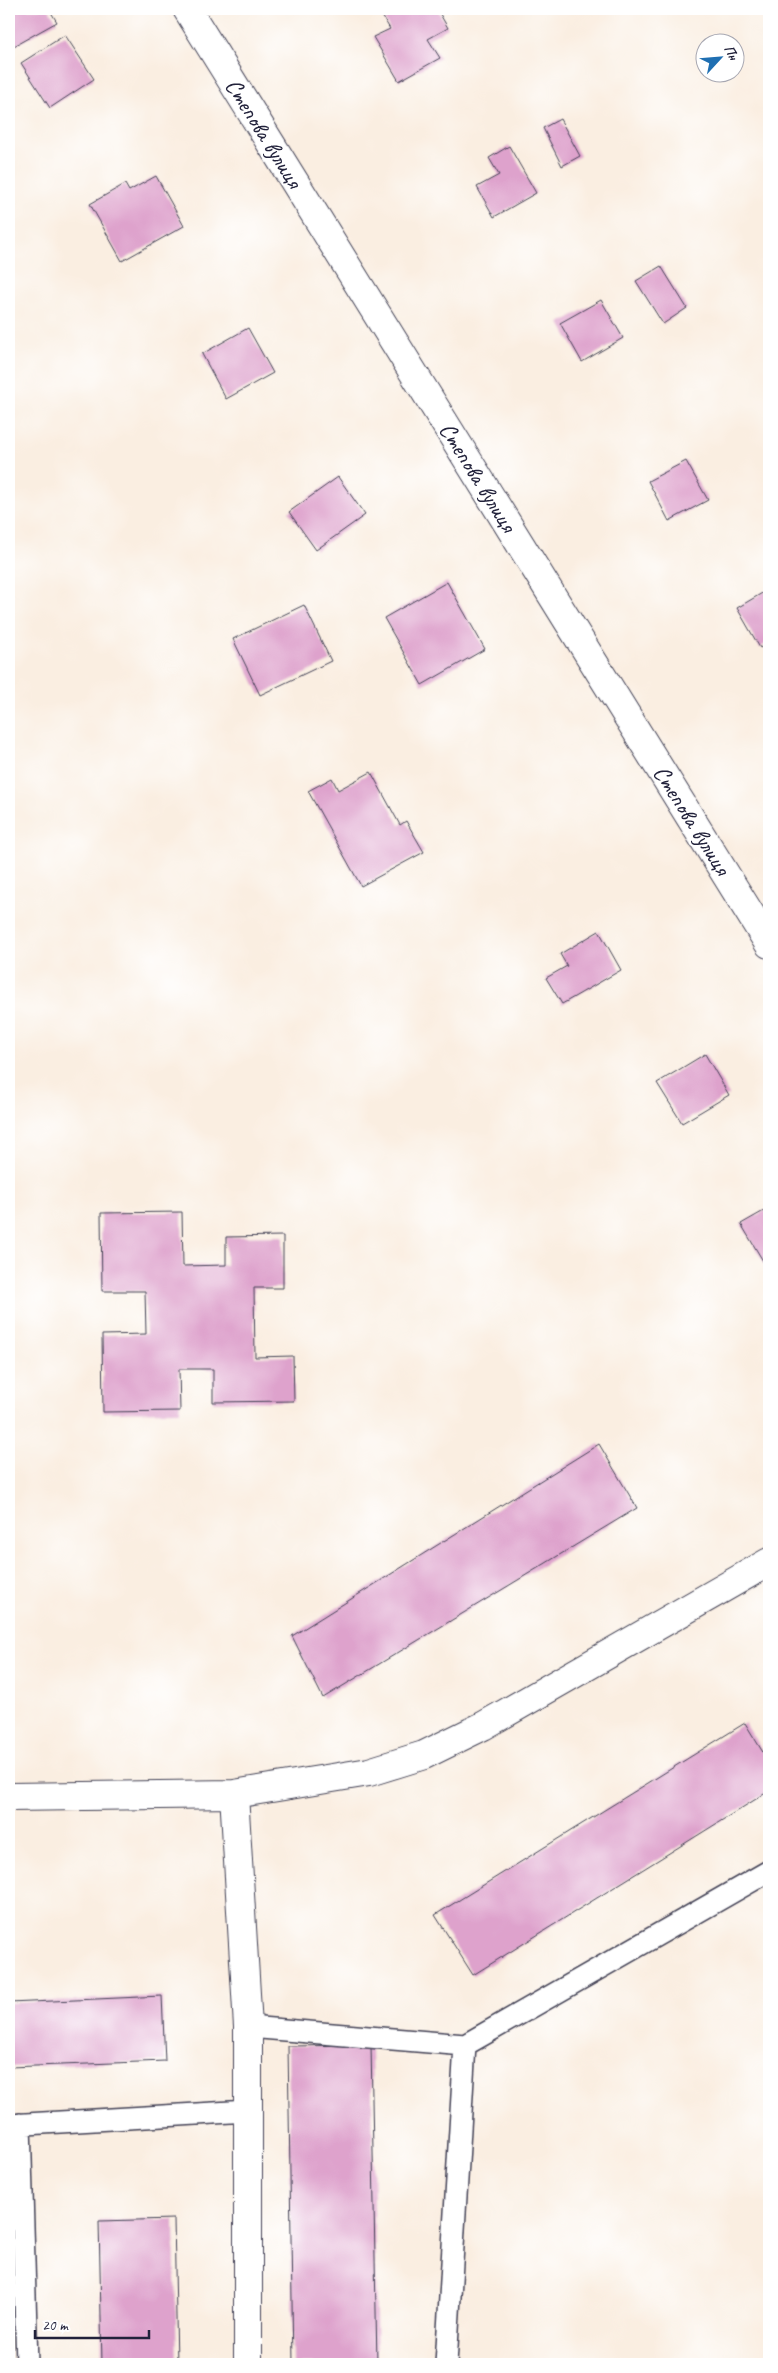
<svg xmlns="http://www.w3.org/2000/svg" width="778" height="2373" viewBox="0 0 778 2373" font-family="Caveat,sans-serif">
<rect width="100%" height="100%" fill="#fff"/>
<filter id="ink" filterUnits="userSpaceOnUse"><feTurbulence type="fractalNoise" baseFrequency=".02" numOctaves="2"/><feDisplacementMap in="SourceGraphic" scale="10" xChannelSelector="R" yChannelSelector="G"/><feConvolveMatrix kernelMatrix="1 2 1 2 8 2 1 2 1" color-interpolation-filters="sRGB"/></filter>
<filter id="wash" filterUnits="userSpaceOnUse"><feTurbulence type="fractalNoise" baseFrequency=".0096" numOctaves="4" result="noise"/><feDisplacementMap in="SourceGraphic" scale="20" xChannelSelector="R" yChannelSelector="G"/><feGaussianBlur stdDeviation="1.12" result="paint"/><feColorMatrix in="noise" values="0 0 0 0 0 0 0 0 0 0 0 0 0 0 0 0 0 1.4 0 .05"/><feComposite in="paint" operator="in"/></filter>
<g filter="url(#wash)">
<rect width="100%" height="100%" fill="#faeee1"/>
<g id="blocks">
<!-- building -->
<path fill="#dea2cc" d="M9,9h40l8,13 -43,24 -5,-9z
M378,9h59l11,19 -20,11 12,19 -41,23 -26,-44 17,-8z
M65,35l29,44 -44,29 -29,-45z
M560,119l20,37 -18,10 -19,-38z
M509,146l27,47 -42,24 -17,-30 22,-12 -10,-17z
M156,176l28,50 -62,35 -32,-57 35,-20 4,7z
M661,266l26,42 -24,16 -27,-43z
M601,300l22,38 -41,24 -22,-39z
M248,328l25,45 -47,26 -24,-45z
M686,461l22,39 -39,21 -21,-40z
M338,477l27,38 -49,35 -27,-38z
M447,582l38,67 -63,36 -38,-67z
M769,589v53l-9,6 -23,-40z
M304,605l27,56 -71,34 -27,-56z
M371,772l29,53 6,-4 18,31 -63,34 -53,-95 24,-13 6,12z
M599,931l22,39 -59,34 -16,-26 21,-12 -7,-12z
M705,1054l24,41 -47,28 -25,-40z
M769,1208v63l-28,-47z
M182,1212l1,54 43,-1v-28l57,-1v52h-29l1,69 38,-1 1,45 -81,1v-33h-34l1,42 -77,1 -1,-77 44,-1 -1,-43h-43l-1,-78z
M599,1444l38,64 -314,190 -31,-62z
M745,1723l24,39v29l-296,184 -38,-60z
M162,1996l3,65 -156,6v-64z
M371,2045l6,319h-84l-5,-318z
M174,2219l3,145h-75l-3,-143z"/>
</g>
</g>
<g filter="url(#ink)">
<use href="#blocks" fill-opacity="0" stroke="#424154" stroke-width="1"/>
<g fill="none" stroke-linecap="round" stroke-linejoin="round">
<defs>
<path id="service" d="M248,2027l217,18 304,-174
M20,2124l7,240
M9,2125l239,-14
M446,2364l19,-319"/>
<path id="minor" d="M187,9l582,935
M234,1794l14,233v337
M9,1797l225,-3 135,-22 55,-17 59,-29 286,-164"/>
</defs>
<!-- service casing -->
<use href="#service" stroke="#424154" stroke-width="24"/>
<!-- minor casing -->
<use href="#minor" stroke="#424154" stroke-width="30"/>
<!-- service -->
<use href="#service" stroke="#fff" stroke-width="21"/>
<!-- minor -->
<use href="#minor" stroke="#fff" stroke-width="28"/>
</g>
</g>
<g text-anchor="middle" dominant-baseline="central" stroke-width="4" stroke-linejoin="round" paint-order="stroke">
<!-- street labels -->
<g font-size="24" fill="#22223b" stroke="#fff">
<text transform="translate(264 133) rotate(58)">Степова вулиця</text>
<text transform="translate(478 477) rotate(58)">Степова вулиця</text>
<text transform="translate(692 820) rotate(58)">Степова вулиця</text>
</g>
</g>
<!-- margin -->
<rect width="778" height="2373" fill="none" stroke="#fff" stroke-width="30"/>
<!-- north arrow -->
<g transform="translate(720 58) rotate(64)"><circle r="24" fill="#ffffff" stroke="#a7a7b1"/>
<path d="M0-4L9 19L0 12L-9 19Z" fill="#1f6fb2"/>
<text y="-8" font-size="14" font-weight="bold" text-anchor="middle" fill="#22223b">Пн</text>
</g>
<!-- scale -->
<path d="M35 2330v8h114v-8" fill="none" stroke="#22223b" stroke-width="2.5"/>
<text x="42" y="2330" font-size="15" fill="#22223b" stroke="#ffffff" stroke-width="4" paint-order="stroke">20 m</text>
</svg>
